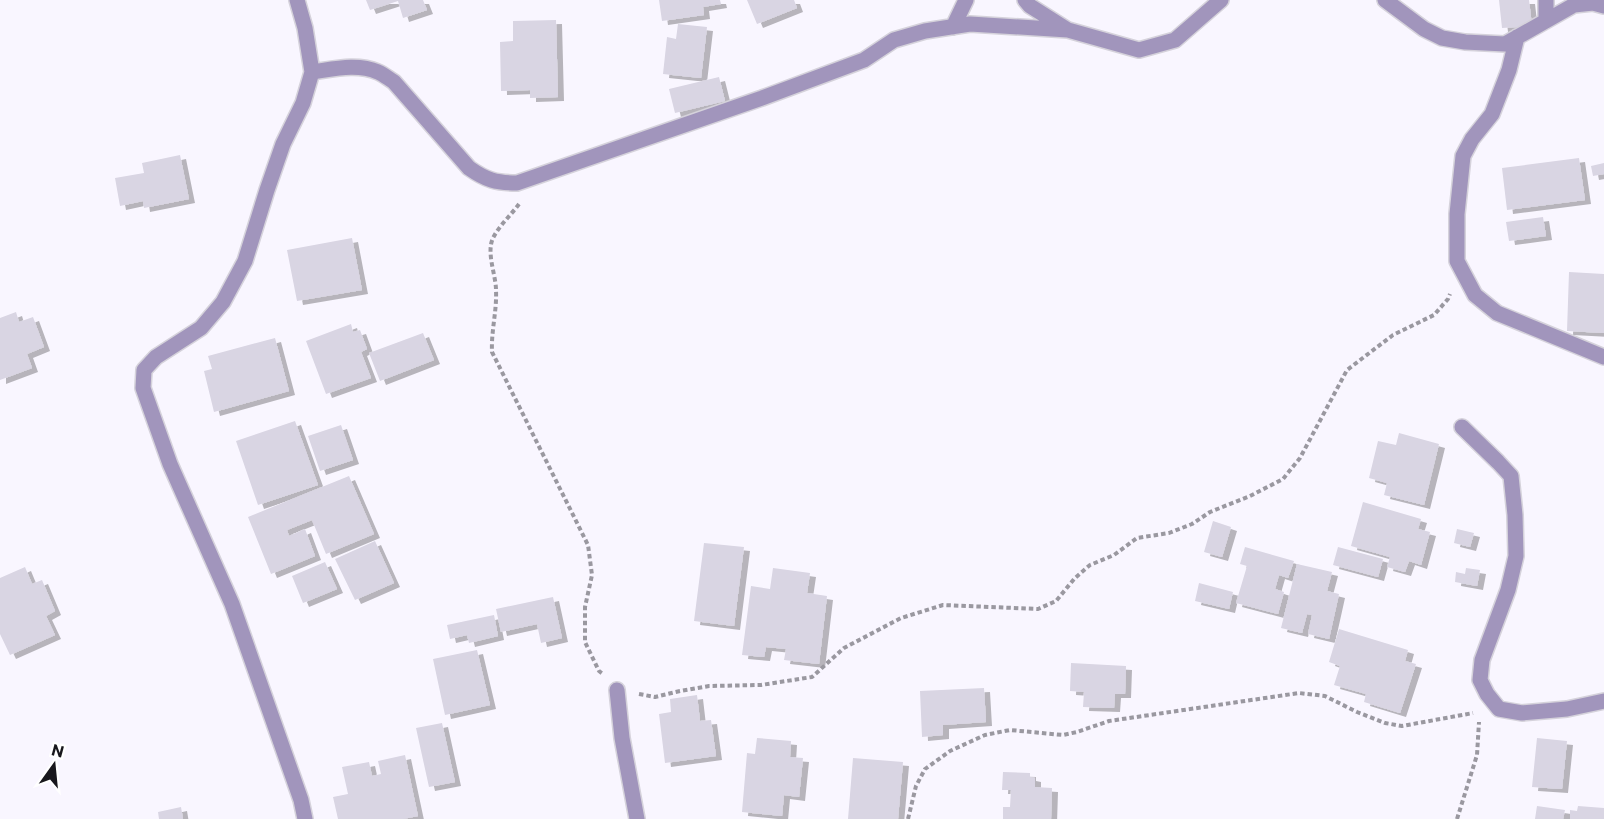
<svg xmlns="http://www.w3.org/2000/svg" width="1604" height="819" viewBox="0 0 1604 819" font-family="Commissioner,sans-serif">
<defs>
<filter id="shadow"><feDropShadow dx="6" dy="4" stdDeviation="0" flood-color="#0004"/></filter>
</defs>
<rect width="100%" height="100%" fill="#f9f6ff"/>
<!-- building -->
<path fill="#d9d5e3" filter="url(#shadow)" d="M366,0h57l4,10 -24,8 -5,-17 -28,9z
M659,0h61l1,4 -18,3 1,8 -42,6z
M747,0h47l3,8 -40,16z
M1499,0h30l3,26 -30,2z
M556,20l2,77 -28,1v-8l-29,1 -1,-49 13,-1v-20z
M678,24l29,3 -6,51 -38,-4 4,-37 9,2z
M719,77l6,24 -50,12 -6,-24z
M180,155l9,44 -45,9 -1,-7 -23,5 -5,-28 29,-5 -2,-10z
M1579,158l6,42 -78,10 -5,-42z
M1604,163v11l-11,2 -2,-10z
M1543,217l3,19 -37,5 -3,-19z
M352,238l10,52 -65,11 -10,-51z
M1569,272l35,2v59l-37,-2z
M16,312l3,10 14,-5 11,30 -17,7 5,14 -32,12v-62z
M351,324l2,8 7,-2 7,19 -6,3 10,26 -45,16 -20,-53z
M423,333l11,27 -54,21 -11,-28z
M275,338l14,53 -75,21 -10,-41 8,-2 -4,-13z
M295,421l23,64 -60,20 -22,-64z
M341,425l12,35 -33,11 -12,-35z
M1399,433l40,11 -15,61 -40,-10 3,-12 -18,-5 9,-37 18,4z
M349,476l25,58 -48,20 -14,-34 -25,10 2,6 16,-7 10,27 -44,18 -23,-57z
M1363,502l58,17 -3,10 12,3 -9,33 -12,-4 -4,11 -18,-5 3,-10 -39,-11z
M1213,521l18,6 -9,30 -18,-5z
M1457,529l17,4 -4,14 -16,-4z
M375,541l19,42 -39,17 -20,-41z
M704,543l40,4 -10,79 -40,-5z
M1245,547l49,14 -6,17 -9,-3 -4,14 9,3 -6,22 -42,-11 11,-37 -7,-2z
M1338,547l45,12 -5,18 -45,-12z
M325,562l12,27 -34,14 -11,-27z
M1297,564l35,8 -5,19 12,3 -10,45 -21,-5 4,-19 -5,-1 -5,19 -21,-5z
M25,567l7,17 10,-4 13,31 -9,5 9,19 -45,20 -10,-21v-56z
M773,568l37,5 -3,20 20,3 -8,68 -35,-4 2,-11 -20,-2 -2,10 -22,-2 9,-69 19,3z
M1466,568l14,2 -3,16 -22,-4 1,-10 9,2z
M1199,583l34,9 -4,17 -34,-8z
M553,597l9,41 -21,5 -4,-19 -36,8 -5,-23z
M494,615l4,21 -29,7 -2,-8 -17,4 -3,-14z
M1339,629l69,21 -3,11 11,3 -16,49 -36,-11 2,-8 -32,-9 6,-19 -11,-4z
M477,650l13,55 -45,10 -12,-56z
M1071,663l55,3 -1,28h-10l-1,14 -31,-1 1,-15 -14,-1z
M984,688l2,34 -43,3v10l-21,2 -2,-46z
M697,695l3,26 11,-1 5,36 -51,7 -6,-49 12,-2 -1,-13z
M442,723l13,59 -26,5 -13,-59z
M757,738l34,3 -1,16 13,1 -4,39 -15,-2 -2,21 -40,-4 5,-59 8,1z
M1537,738l30,3 -5,48 -30,-2z
M405,755l13,61 -15,3h-65l-5,-22 15,-3 -6,-27 27,-5 3,14 9,-2 -3,-13z
M853,758l50,4 -5,57h-50z
M1003,772l27,1v4l5,1v9l17,1 -1,31h-48v-12h7l1,-17h-9z
M1537,806l28,4 -2,9h-28z
M1578,806l26,2v11h-34v-9l7,1z
M181,807l2,12h-24l-1,-7z"/>
<g fill="none" stroke-linecap="round" stroke-linejoin="round">
<defs>
<path id="street" d="M297,0l8,28 7,44 -9,31 -20,41 -16,46 -22,71 -22,41 -22,26 -45,29 -12,13 -1,18 27,76 62,140 69,196 4,19
M1025,0l5,6 38,24 71,20 36,-10 46,-40
M1385,0l39,29 18,9 23,4 40,2 69,-39 19,-2 11,3
M1546,21v-21
M953,27l13,-27
M1517,37l-8,33 -17,44 -20,25 -9,17 -6,58v47l18,34 22,18 107,44
M312,72c22,-3 45,-9 66,0 5,2 11,7 16,10l75,86c17,12 27,15 48,15l245,-85 102,-38 30,-20 31,-9 45,-7 98,6
M1462,427l36,35 13,14 4,39 1,41 -8,34 -26,70 -2,20 7,14 12,15 23,4 45,-4 37,-8
M617,690l5,48 15,81"/>
</defs>
<!-- street casing -->
<use href="#street" stroke="#d5d2db" stroke-width="18"/>
<!-- path -->
<path stroke="#9a98a0" stroke-width="4" stroke-dasharray="4.5 3" stroke-linecap="butt" d="M519,204c-8,11 -20,22 -26,34 -7,15 3,37 3,52 1,21 -5,41 -4,62l96,193 4,30 -7,32v35l14,29 4,3
M639,694l16,3 25,-6 29,-5 52,-1 51,-8 32,-29 57,-30 42,-13 95,4 18,-8 19,-23 15,-13 24,-10 23,-17 32,-5 23,-9 18,-12 40,-16 33,-17 17,-21 47,-88 46,-35 41,-20 14,-16 2,-5
M908,819l8,-33 9,-17 25,-18 35,-16 25,-5 53,5 14,-3 32,-11 190,-28 26,3 32,16 28,11 17,3 71,-13
M1457,819l20,-64 2,-33"/>
<!-- street -->
<use href="#street" stroke="#a195bc" stroke-width="15"/>
</g>
<!-- north arrow -->
<g transform="translate(54 765) rotate(15)" stroke="#ffffff" stroke-width="4.5" paint-order="stroke">
<path d="M0-4.5L10 22L0 15L-10 22Z" fill="#18171c"/>
<text y="-9" font-size="16" font-weight="bold" text-anchor="middle" fill="#18171c">N</text>
</g>
</svg>
